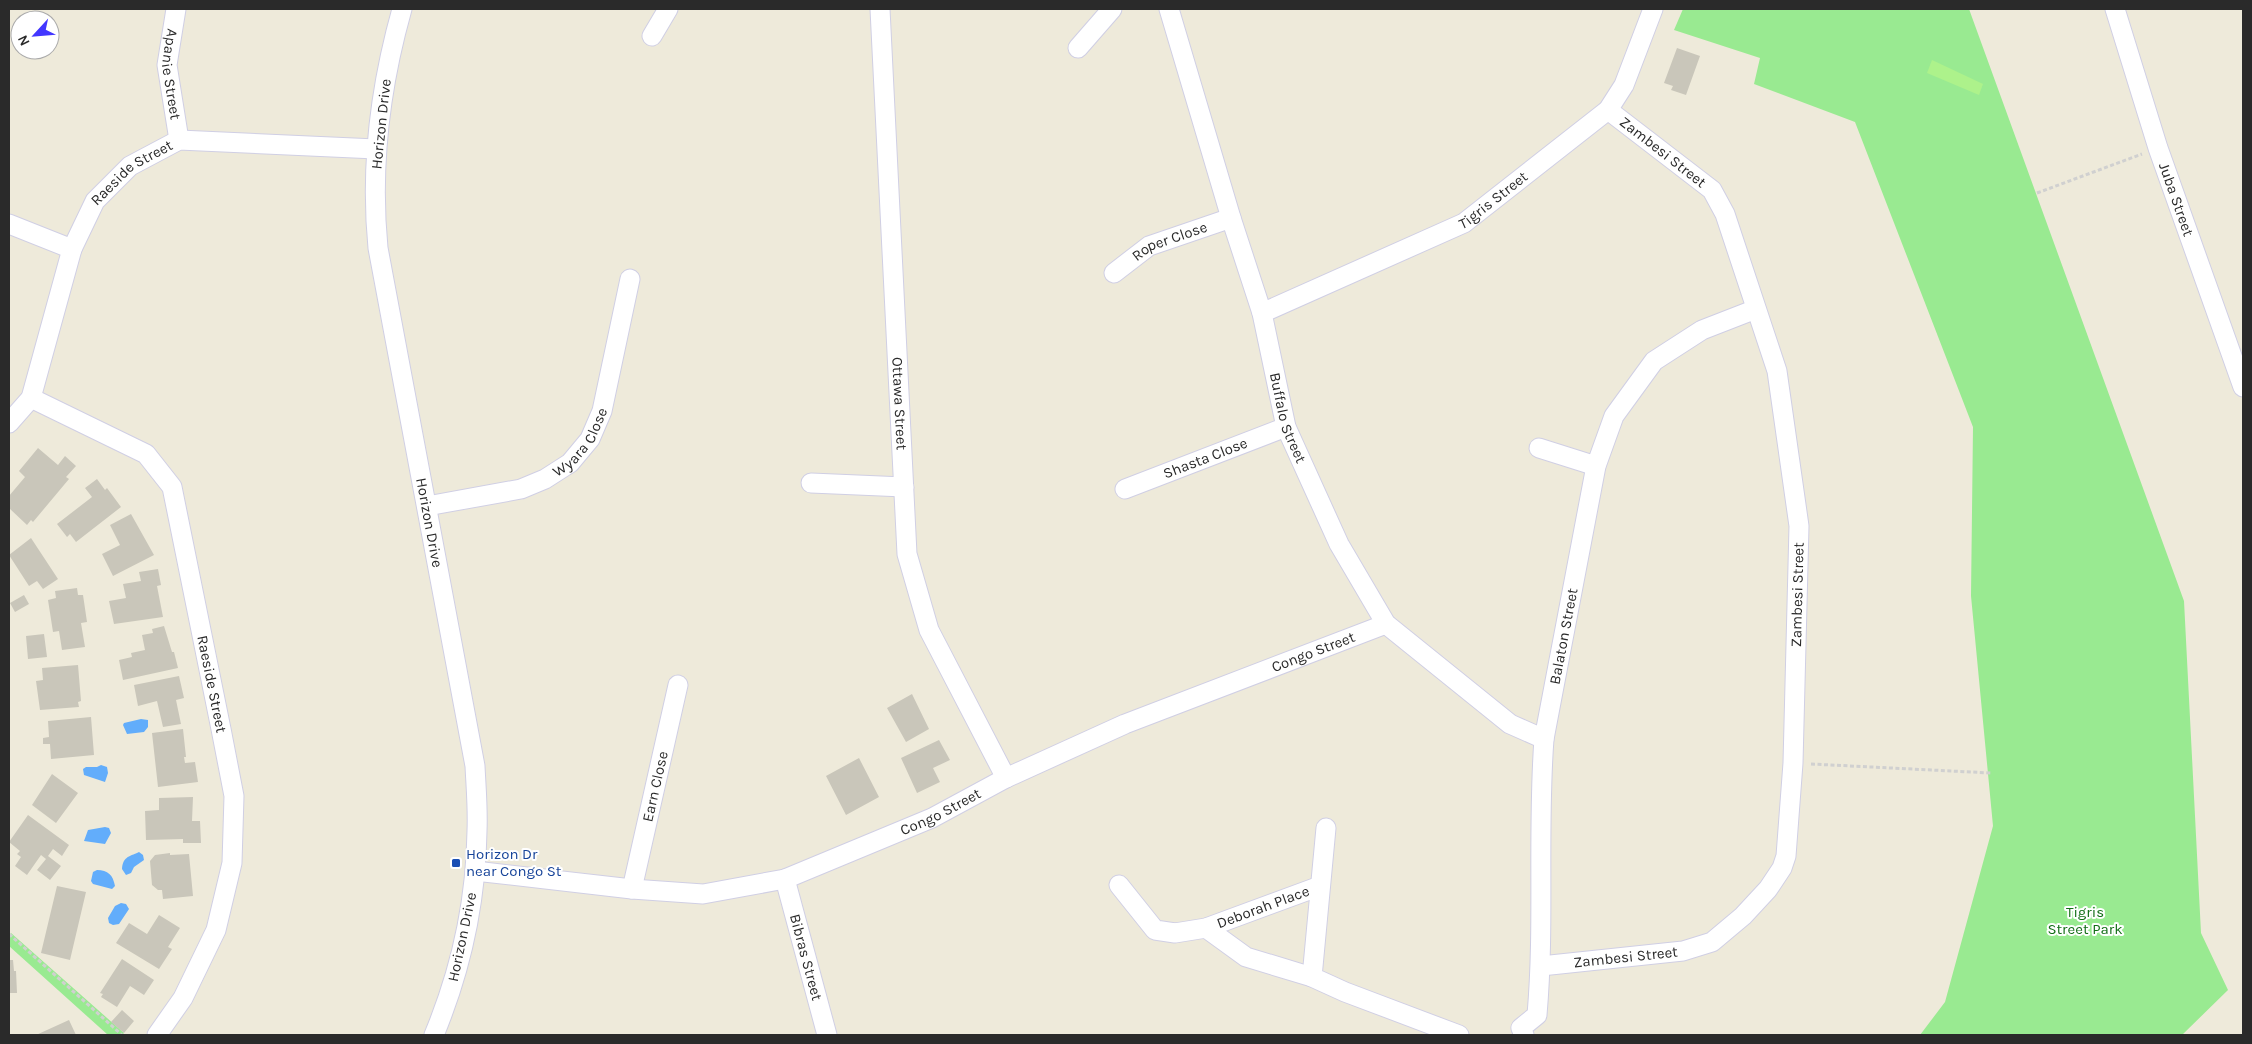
<svg xmlns="http://www.w3.org/2000/svg" width="2252" height="1044" viewBox="0 0 2252 1044" font-family="Karla,sans-serif">
<rect width="100%" height="100%" fill="#eeeada"/>
<!-- green -->
<path fill="#99ea91" d="M1683,9h286l215,592 17,332 27,57 -46,45h-262l25,-33 48,-176 -22,-230 2,-169 -118,-305 -101,-38 6,-26 -86,-28z
M11,933l113,100 -2,2h-14l-99,-89v-10z"/>
<!-- pitch -->
<path fill="#adf28b" d="M1932,60l51,24 -4,11 -52,-22z"/>
<!-- water -->
<path fill="#62adfb" d="M141,719l7,1v7l-4,5 -17,2 -4,-9 1,-2z
M101,765l6,2 1,6 -3,9 -21,-7 -1,-6 3,-2h11z
M105,827l4,1 2,5 -6,11 -21,-3 4,-11z
M139,852l4,3 1,5 -10,7 -3,6 -5,2 -4,-6c1,-12 6,-12 17,-17z
M97,870c11,0 16,5 18,16l-3,3 -19,-5 -2,-3 2,-9z
M121,903l5,1 3,5 -10,15 -6,1 -4,-2 -1,-5 7,-12z"/>
<!-- building -->
<path fill="#c9c6ba" d="M1677,48l23,8 -14,39 -15,-5 2,-4 -9,-3z
M38,448l20,17 7,-9 11,10 -10,11 3,2 -36,43 -2,-2 -4,5 -18,-17v-12l16,-19 -6,-6z
M97,479l8,11 2,-2 14,19 -45,35 -6,-8 -3,3 -10,-13 35,-27 -7,-9z
M131,514l23,41 -41,21 -11,-22 18,-9 -10,-20z
M31,538l27,41 -15,10 -6,-8 -8,5 -20,-31z
M158,569l3,16 -4,1 6,31 -49,7 -5,-23 17,-3 -3,-14 18,-3 -2,-9z
M77,588l1,7h5l4,27 -6,1 4,24 -23,3 -3,-19 -6,1 -5,-32 8,-2 -1,-7z
M24,595l5,9 -14,8 -5,-9z
M164,626l8,26h2l4,16 -55,12 -4,-20 13,-3 -1,-4 14,-3 -3,-15 11,-2 -1,-4z
M44,634l3,23 -19,2 -2,-23z
M78,665l3,36 -3,1 1,5 -39,3 -4,-29 7,-1 -1,-12z
M179,676l5,22 -8,2 5,24 -18,3 -6,-26 -19,5 -4,-21z
M912,694l17,35 -23,13 -19,-34z
M91,717l3,38 -43,4 -1,-15h-7v-6l6,-1 -1,-16z
M183,729l3,28h-2l1,6 10,-1 3,20 -40,5 -6,-54z
M939,740l11,20 -17,8 7,14 -23,11 -16,-35z
M859,758l20,39 -33,18 -20,-39z
M52,774l26,19 -22,30 -24,-18z
M193,797l-1,24h8l1,22h-18v-4l-37,1 -1,-29 14,-1v-12z
M28,815l41,30 -7,11 -9,-7 -5,7 13,10 -11,14 -13,-10 9,-11 -5,-4 -14,20 -12,-9 6,-9 -4,-3 3,-3 -11,-9z
M170,853v2l19,-1 4,42 -30,3 -1,-9h-4l-6,-5 -2,-24 5,-6z
M57,886l29,6 -16,68 -29,-7z
M159,915l21,13 -12,19 4,2 -13,20 -43,-26 13,-20 18,11z
M122,959l32,21 -10,15 -14,-9 -13,21 -16,-10 2,-3 -3,-1z
M9,960h4l1,11h2l1,22h-8z
M122,1010l12,11 -10,12 -13,-11z
M69,1020l7,15h-40z"/>
<g fill="none" stroke-linecap="round" stroke-linejoin="round">
<defs>
<g id="minor">
<path id="s1" d="M176,9l-9,56 12,75"/>
<path id="s2" d="M402,9c-22,78 -32,157 -24,239l97,518c1,21 3,43 2,65 -1,70 -16,139 -43,204"/>
<path id="s3" d="M880,9l27,545 22,76 77,148"/>
<path id="s4" d="M1169,9l62,209 31,95 24,114 53,117 47,80 124,100 34,15"/>
<path id="s5" d="M2115,9l43,139 85,239"/>
<path d="M652,36l16,-27"/>
<path d="M1078,48l34,-39"/>
<path d="M9,224l63,25"/>
<path id="s6" d="M1114,273l35,-27 82,-28"/>
<path id="s7" d="M1262,313l202,-90 144,-113 16,-25 29,-76"/>
<path id="s8" d="M31,398l115,56 26,33 49,242 13,67 -2,67 -16,67 -33,68 -26,37"/>
<path id="s9" d="M9,423l22,-25 41,-149 23,-48 35,-35 49,-26 197,9"/>
<path d="M1539,448l57,18"/>
<path d="M811,483l93,4"/>
<path id="s10" d="M1125,489l161,-62"/>
<path id="s11" d="M427,506l94,-17 24,-10 25,-16 20,-24 12,-28 28,-132"/>
<path d="M1326,828l-14,149 33,15 114,43"/>
<path id="s12" d="M475,871l157,18 71,5 82,-15 147,-61 74,-40 119,-54 261,-100"/>
<path id="s13" d="M785,879l42,156"/>
<path id="s14" d="M1119,885l36,45 20,3 31,-5 114,-42"/>
<path id="s15" d="M632,889l46,-204"/>
<path d="M1206,928l40,29 66,20"/>
<path id="s16" d="M1541,966l142,-15 29,-9 31,-26 25,-27 14,-21 4,-12 7,-93 6,-237 -22,-155 -52,-157 -13,-24 -104,-80"/>
<path id="s17" d="M1524,1035l-3,-7 16,-13c8,-92 0,-184 7,-276l52,-273 18,-50 40,-55 48,-31 54,-21"/>
</g>
</defs>
<!-- minor casing -->
<use href="#minor" stroke="#d0cfe4" stroke-width="21"/>
<!-- path -->
<path stroke="#d0d0d0" stroke-width="3" stroke-dasharray="4 2.5" stroke-linecap="butt" d="M2037,193l105,-39
M1811,764l180,9
M9,934l113,101"/>
<!-- minor -->
<use href="#minor" stroke="#fff" stroke-width="19"/>
</g>
<!-- markers -->
<rect fill="#1a4fb4" stroke="#fff" stroke-width="2" x="451" y="858" width="10" height="10" rx="2.5"/>
<g text-anchor="middle" dominant-baseline="central" stroke-width="4" stroke-linejoin="round" paint-order="stroke">
<!-- street labels -->
<g font-size="15" fill="#2a2a2a" stroke="#fff">
<text stroke="none"><textPath href="#s1" startOffset="66">Apanie Street</textPath></text>
<text transform="translate(381 124) rotate(-84)">Horizon Drive</text>
<text transform="translate(1663 152) rotate(38)">Zambesi Street</text>
<text stroke="none"><textPath href="#s9" startOffset="288">Raeside Street</textPath></text>
<text stroke="none"><textPath href="#s7" startOffset="258">Tigris Street</textPath></text>
<text stroke="none"><textPath href="#s5" startOffset="200">Juba Street</textPath></text>
<text stroke="none"><textPath href="#s6" startOffset="65">Roper Close</textPath></text>
<text stroke="none"><textPath href="#s3" startOffset="395">Ottawa Street</textPath></text>
<text stroke="none"><textPath href="#s4" startOffset="426">Buffalo Street</textPath></text>
<text stroke="none"><textPath href="#s11" startOffset="174">Wyara Close</textPath></text>
<text stroke="none"><textPath href="#s10" startOffset="86">Shasta Close</textPath></text>
<text stroke="none"><textPath href="#s2" startOffset="521">Horizon Drive</textPath></text>
<text stroke="none"><textPath href="#s16" startOffset="550">Zambesi Street</textPath></text>
<text stroke="none"><textPath href="#s17" startOffset="409">Balaton Street</textPath></text>
<text stroke="none"><textPath href="#s12" startOffset="888">Congo Street</textPath></text>
<text stroke="none"><textPath href="#s8" startOffset="371">Raeside Street</textPath></text>
<text stroke="none"><textPath href="#s15" startOffset="105">Earn Close</textPath></text>
<text stroke="none"><textPath href="#s12" startOffset="482">Congo Street</textPath></text>
<text stroke="none"><textPath href="#s14" startOffset="170">Deborah Place</textPath></text>
<text transform="translate(462 937) rotate(-78)">Horizon Drive</text>
<text stroke="none"><textPath href="#s13" startOffset="81">Bibras Street</textPath></text>
<text stroke="none"><textPath href="#s16" startOffset="85">Zambesi Street</textPath></text>
</g>
<!-- transit labels -->
<g font-size="15" fill="#164399" stroke="#fff" text-anchor="start">
<text x="466" y="854">Horizon Dr<tspan x="466" dy="17">near Congo St</tspan></text>
</g>
<!-- park labels -->
<g font-size="15" fill="#126e16" stroke="#fff">
<text x="2085" y="912">Tigris<tspan x="2085" dy="17">Street Park</tspan></text>
</g>
</g>
<!-- border -->
<rect width="2252" height="1044" fill="none" stroke="#2a2a2a" stroke-width="20"/>
<!-- north arrow -->
<g transform="translate(35 35) rotate(244)"><circle r="24" fill="#ffffff" stroke="#aaaaaa"/>
<path d="M0-4L9 19L0 12L-9 19Z" fill="#4236ff"/>
<text y="-8" font-size="14" font-weight="bold" text-anchor="middle" fill="#2a2a2a">N</text>
</g>
</svg>
